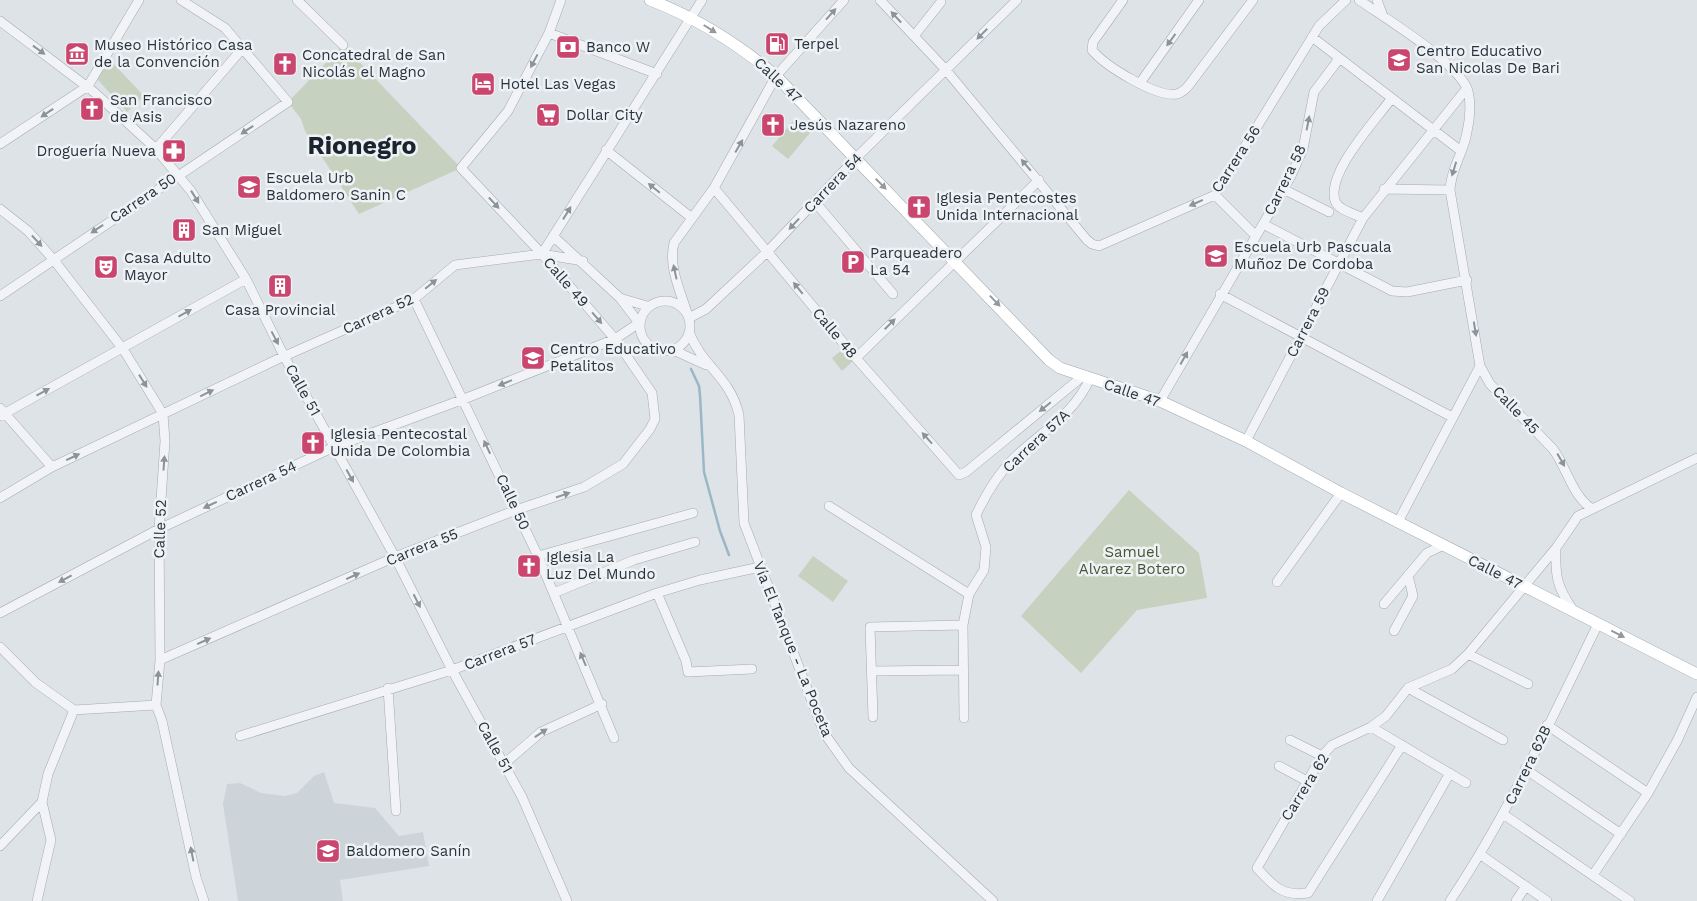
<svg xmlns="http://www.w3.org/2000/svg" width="1697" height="901" viewBox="0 0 1697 901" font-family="'Work Sans',sans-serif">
<rect width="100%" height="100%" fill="#dee3e7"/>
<!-- built -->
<path fill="#ccd3d9" d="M324,772l10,31 41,5 24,28 24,-4 6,34 -89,14 3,21h-105l-15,-97 4,-20 13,-1 21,10 24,3 12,-3 17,-17z"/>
<!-- green -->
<path fill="#c7d1c0" d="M343,45l118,123 -102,46 -54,-83 -4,-12 -13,-17z
M111,61l33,35 -17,16 -29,-32 2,-7z
M794,120l16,13 -22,26 -16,-13z
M843,349l10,12 -11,10 -10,-13z
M1129,490l70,63 8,45 -70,12 -56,63 -60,-57z
M813,556l35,25 -15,21 -35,-26z"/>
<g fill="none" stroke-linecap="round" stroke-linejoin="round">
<!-- stream -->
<path stroke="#9ab7c7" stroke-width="2.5" d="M691,369l8,17 1,9 4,77 16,59 9,24"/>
<defs>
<path id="minor" d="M297,0l46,45
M880,0l66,70 141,170 5,4 7,2 116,-51 104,-169 27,-26
M1123,0l-30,42 -1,8c13,16 65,48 85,44 6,-2 9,-5 12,-9l64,-85
M1359,0c29,20 90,57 107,86 6,12 4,33 1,46 -3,20 -16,36 -17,58l30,176 10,18 63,65c14,19 19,46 38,59
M1377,0l6,16
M0,21l94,71 62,57 35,42 55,88 38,77 111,201 57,113 70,127 45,104
M549,33l108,41
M914,36l27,-34
M1312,37l149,114
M1140,83l59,-83
M0,144l88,-58 51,-86
M156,149l86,-100
M606,150l86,68
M714,188l142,170 103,117 7,-3 117,-96
M1283,189l46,23
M1384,189l66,1
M1215,195l41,41
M815,202l78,92
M0,209l28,22 25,28 70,90 40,65 2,27 -6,88 1,131 -4,45 6,16 34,156 8,24
M1363,218c-8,-4 -22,-7 -27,-15 -13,-27 40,-83 55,-104
M1263,224l129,67 15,1 60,-12
M542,254l160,-254
M1220,294l232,123
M0,296l288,-194 -63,-74 -44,-28
M414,299l124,257 76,182
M623,299l24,7
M640 326a25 25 0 1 1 50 0a25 25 0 1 1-50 0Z
M688,316c-7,-24 -20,-48 -14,-73l40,-55 62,-112 68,-76
M689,318l17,-9 62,-58 90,-95 159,-156
M689,332c14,36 41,44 50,83l5,108 80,210 25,35 144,133
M673,350l33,15
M856,358l183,-178
M1160,401l131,-225 12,-27 11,-57 25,-33
M0,408l52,59
M0,416l246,-137
M1246,441l117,-223 104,-130
M0,498l52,-31 226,-108 136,-60 41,-34 87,-11 41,7
M829,506l140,88
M1398,522l82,-156
M1556,548c-1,29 1,39 17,62
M538,556l155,-43
M1277,582l64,-89
M554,593l80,-33 61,-18
M657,593l29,68 2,11 64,-3
M1384,604l43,-51 17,-8
M0,613l159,-84 175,-82 130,-48 151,-60 24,-16 -19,-25 -67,-62
M1394,631l19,-35 -5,-21
M0,647l36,36 38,27
M1468,654l60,30
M160,660l235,-103 121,-47 68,-23 39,-23 27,-35 5,-10 -3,-26 -37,-54 -73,-85 -81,-86 47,-57 41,-78 12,-33
M872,671l91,-1
M388,688l8,123
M1408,688l95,52
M74,710l82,-5
M873,717l-3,-90 93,-2
M964,718l-1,-93 6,-31 15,-24 2,-23 -10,-32c10,-21 21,-40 38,-57 27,-26 61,-44 76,-80
M1547,725l101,68
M1371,727l95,56
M240,736l212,-66 205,-77 43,-13 60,-13
M1290,740l32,16
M1402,745l-94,148c-25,4 -35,-7 -51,-25l65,-112 10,-11 39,-18 15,-11 22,-28 44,-19 16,-15 88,-106 22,-32 119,-58
M504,764l37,-32 61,-28
M1279,766l28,15
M1525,769l96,65
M1503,814l127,87
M0,846l42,-44 6,-28 26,-64
M1481,855l66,46
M1593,875l55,-82 29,-52 20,-44
M37,901l14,-61 -9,-38
M1377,901l73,-128
M1450,901c58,-87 102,-183 148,-277
M1516,901l10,-15"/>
<path id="major" d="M650,0c47,18 88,44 126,76l273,284 11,8 100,33 86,40 95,52 356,181"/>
</defs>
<!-- minor casing -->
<use href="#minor" stroke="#a4abb1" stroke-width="10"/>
<!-- major casing -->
<use href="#major" stroke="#9eaab3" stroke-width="12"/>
<!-- minor -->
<use href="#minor" stroke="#f1f3f6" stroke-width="9"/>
<!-- major -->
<use href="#major" stroke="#fff" stroke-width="11"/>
</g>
<!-- one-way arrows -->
<defs><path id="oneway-solid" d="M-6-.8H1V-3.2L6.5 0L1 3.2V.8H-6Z" transform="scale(1.25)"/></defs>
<g fill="#8c939a">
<use href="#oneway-solid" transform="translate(831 14) rotate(-48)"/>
<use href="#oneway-solid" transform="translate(896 17) rotate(-133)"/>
<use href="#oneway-solid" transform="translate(982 34) rotate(135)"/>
<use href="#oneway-solid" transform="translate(1171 40) rotate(126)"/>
<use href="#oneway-solid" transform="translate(39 50) rotate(36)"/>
<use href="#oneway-solid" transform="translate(534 61) rotate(118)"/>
<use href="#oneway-solid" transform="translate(47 113) rotate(146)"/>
<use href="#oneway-solid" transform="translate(1308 123) rotate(-79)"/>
<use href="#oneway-solid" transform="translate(247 130) rotate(146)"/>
<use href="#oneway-solid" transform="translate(739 146) rotate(-60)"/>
<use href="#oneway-solid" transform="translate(1026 165) rotate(-130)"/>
<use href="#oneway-solid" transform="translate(1454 169) rotate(107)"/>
<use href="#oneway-solid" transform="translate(654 188) rotate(-141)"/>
<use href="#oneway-solid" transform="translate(195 197) rotate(58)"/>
<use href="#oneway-solid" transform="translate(494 203) rotate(47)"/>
<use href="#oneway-solid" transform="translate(1196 203) rotate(156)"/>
<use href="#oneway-solid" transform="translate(567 213) rotate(-58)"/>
<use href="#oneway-solid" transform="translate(794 224) rotate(133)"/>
<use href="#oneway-solid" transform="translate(97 229) rotate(146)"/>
<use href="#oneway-solid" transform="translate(37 241) rotate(47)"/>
<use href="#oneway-solid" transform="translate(675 272) rotate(-102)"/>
<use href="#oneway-solid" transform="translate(431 284) rotate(-39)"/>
<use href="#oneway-solid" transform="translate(798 288) rotate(-129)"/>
<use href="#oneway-solid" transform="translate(185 313) rotate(-29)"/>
<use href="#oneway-solid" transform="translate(597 318) rotate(49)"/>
<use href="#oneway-solid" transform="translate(890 324) rotate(-45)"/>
<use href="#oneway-solid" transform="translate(1475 329) rotate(81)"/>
<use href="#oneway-solid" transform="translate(275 338) rotate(62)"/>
<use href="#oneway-solid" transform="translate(1184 358) rotate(-61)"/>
<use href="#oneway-solid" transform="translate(143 381) rotate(58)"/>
<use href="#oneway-solid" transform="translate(505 383) rotate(158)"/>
<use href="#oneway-solid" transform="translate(43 392) rotate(-29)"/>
<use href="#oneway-solid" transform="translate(207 393) rotate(-26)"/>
<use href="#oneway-solid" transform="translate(1045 407) rotate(141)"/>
<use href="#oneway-solid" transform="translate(927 438) rotate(-132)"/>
<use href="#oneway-solid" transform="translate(487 447) rotate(-115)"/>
<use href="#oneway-solid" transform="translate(73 457) rotate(-25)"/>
<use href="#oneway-solid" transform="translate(1561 460) rotate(60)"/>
<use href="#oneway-solid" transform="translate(164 463) rotate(-86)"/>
<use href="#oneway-solid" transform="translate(350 476) rotate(61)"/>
<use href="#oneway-solid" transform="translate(563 495) rotate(-19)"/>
<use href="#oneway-solid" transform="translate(210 505) rotate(155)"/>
<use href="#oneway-solid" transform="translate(353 576) rotate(-24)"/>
<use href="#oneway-solid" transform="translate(65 579) rotate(152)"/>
<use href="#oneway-solid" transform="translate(417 601) rotate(63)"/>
<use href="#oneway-solid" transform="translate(204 641) rotate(-24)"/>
<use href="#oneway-solid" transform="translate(583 659) rotate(-113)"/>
<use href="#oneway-solid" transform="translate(158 678) rotate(-86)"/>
<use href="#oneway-solid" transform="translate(541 733) rotate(-34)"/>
<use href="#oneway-solid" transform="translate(192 854) rotate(-101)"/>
</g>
<g fill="#94999e">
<use href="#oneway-solid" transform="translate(710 29) rotate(32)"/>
<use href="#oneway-solid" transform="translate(881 184) rotate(45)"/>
<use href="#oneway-solid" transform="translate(995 301) rotate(46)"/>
<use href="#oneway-solid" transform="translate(1618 634) rotate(27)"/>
</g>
<!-- icons -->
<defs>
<symbol id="fuel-square" viewBox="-11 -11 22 22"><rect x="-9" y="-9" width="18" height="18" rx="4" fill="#ca466f" stroke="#eef2f5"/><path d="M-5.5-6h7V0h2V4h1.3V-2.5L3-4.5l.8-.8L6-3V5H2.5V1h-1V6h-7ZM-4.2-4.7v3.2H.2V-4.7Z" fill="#fff"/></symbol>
<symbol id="bank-square" viewBox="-11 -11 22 22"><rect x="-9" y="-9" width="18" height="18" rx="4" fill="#ca466f" stroke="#eef2f5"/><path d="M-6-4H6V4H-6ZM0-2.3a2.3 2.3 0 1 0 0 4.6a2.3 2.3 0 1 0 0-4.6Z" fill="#fff"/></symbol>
<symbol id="museum-square" viewBox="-11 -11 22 22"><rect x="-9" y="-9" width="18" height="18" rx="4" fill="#ca466f" stroke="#eef2f5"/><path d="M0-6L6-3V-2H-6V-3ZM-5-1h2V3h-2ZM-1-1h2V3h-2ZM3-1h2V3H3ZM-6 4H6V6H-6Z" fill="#fff"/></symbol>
<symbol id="school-square" viewBox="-11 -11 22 22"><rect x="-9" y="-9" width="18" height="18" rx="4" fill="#ca466f" stroke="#eef2f5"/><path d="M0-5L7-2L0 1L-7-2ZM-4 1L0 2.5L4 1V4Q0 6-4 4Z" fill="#fff"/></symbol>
<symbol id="church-square" viewBox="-11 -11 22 22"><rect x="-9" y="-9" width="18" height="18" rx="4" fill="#ca466f" stroke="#eef2f5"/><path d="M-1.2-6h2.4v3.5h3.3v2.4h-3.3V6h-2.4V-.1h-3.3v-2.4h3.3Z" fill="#fff"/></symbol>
<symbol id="hotel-square" viewBox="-11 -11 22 22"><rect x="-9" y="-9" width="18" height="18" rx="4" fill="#ca466f" stroke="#eef2f5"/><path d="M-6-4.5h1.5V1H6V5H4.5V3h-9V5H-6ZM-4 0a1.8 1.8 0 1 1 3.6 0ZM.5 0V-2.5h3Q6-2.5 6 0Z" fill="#fff"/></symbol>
<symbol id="supermarket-square" viewBox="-11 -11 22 22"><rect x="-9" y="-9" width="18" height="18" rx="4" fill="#ca466f" stroke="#eef2f5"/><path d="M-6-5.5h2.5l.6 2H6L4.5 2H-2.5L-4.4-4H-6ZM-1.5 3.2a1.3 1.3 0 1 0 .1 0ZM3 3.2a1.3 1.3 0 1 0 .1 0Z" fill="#fff"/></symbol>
<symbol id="pharmacy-square" viewBox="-11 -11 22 22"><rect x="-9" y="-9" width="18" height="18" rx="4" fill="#ca466f" stroke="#eef2f5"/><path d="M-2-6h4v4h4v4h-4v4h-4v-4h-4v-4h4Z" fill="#fff"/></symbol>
<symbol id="building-square" viewBox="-11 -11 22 22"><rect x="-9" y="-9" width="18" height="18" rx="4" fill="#ca466f" stroke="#eef2f5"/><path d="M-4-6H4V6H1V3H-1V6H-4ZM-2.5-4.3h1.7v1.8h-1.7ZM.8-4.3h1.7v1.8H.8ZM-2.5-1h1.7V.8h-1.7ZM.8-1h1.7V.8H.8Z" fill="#fff"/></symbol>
<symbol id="parking-square" viewBox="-11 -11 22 22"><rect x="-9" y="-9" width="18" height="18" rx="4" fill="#ca466f" stroke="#eef2f5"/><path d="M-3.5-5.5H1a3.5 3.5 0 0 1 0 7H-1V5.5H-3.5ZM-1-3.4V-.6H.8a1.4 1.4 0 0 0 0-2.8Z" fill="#fff"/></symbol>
<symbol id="theatre-square" viewBox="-11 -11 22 22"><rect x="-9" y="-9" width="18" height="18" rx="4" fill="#ca466f" stroke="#eef2f5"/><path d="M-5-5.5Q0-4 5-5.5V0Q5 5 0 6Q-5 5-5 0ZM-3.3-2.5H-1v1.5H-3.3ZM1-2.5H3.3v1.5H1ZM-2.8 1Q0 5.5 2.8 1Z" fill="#fff"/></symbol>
</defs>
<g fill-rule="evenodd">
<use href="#fuel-square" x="763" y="30" width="28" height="28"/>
<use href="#bank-square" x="554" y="33" width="28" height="28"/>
<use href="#museum-square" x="63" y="40" width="28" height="28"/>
<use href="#school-square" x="1385" y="46" width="28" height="28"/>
<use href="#church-square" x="271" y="50" width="28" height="28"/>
<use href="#hotel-square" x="469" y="70" width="28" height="28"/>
<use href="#church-square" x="78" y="95" width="28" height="28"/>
<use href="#supermarket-square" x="534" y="101" width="28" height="28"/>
<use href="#church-square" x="759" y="111" width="28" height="28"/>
<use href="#pharmacy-square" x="160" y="137" width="28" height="28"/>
<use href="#school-square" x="235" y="173" width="28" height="28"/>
<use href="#church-square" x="905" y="193" width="28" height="28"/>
<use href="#building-square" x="170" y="216" width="28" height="28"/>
<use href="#school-square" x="1202" y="242" width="28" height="28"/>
<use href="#parking-square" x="839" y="248" width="28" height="28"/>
<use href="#theatre-square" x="92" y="253" width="28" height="28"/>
<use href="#building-square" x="266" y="272" width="28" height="28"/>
<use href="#school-square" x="519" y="344" width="28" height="28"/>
<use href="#church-square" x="299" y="429" width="28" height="28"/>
<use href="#church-square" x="515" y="552" width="28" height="28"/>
<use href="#school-square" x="314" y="837" width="28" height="28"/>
</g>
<g text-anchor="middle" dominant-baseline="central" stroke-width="5" stroke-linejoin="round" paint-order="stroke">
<!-- poi labels -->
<g font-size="15" fill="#28333e" stroke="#eef2f5" text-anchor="start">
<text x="794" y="44">Terpel</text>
<text x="94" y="45">Museo Histórico Casa<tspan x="94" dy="17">de la Convención</tspan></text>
<text x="586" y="47">Banco W</text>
<text x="1416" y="51">Centro Educativo<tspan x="1416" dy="17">San Nicolas De Bari</tspan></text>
<text x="302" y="55">Concatedral de San<tspan x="302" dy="17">Nicolás el Magno</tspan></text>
<text x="500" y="84">Hotel Las Vegas</text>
<text x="110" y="100">San Francisco<tspan x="110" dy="17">de Asis</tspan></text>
<text x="566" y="115">Dollar City</text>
<text x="790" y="125">Jesús Nazareno</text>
<text x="156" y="151" text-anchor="end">Droguería Nueva</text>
<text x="266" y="178">Escuela Urb<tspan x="266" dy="17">Baldomero Sanin C</tspan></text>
<text x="936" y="198">Iglesia Pentecostes<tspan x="936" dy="17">Unida Internacional</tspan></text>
<text x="202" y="230">San Miguel</text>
<text x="1234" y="247">Escuela Urb Pascuala<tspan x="1234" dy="17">Muñoz De Cordoba</tspan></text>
<text x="870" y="253">Parqueadero<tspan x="870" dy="17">La 54</tspan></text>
<text x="124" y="258">Casa Adulto<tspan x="124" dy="17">Mayor</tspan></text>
<text x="280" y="310" text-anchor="middle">Casa Provincial</text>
<text x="550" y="349">Centro Educativo<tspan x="550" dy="17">Petalitos</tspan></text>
<text x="330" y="434">Iglesia Pentecostal<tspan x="330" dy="17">Unida De Colombia</tspan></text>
<text x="546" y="557">Iglesia La<tspan x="546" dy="17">Luz Del Mundo</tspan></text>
<text x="346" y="851">Baldomero Sanín</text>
</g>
<!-- street labels -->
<g font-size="15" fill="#28333e" stroke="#eef2f5">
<text transform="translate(778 80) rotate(43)">Calle 47</text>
<text transform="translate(1236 159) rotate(-57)">Carrera 56</text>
<text transform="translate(1285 180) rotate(-64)">Carrera 58</text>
<text transform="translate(833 183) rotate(-46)">Carrera 54</text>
<text transform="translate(143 198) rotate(-34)">Carrera 50</text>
<text transform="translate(566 282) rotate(49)">Calle 49</text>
<text transform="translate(378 314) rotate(-25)">Carrera 52</text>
<text transform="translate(1308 322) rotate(-63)">Carrera 59</text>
<text transform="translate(835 333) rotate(50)">Calle 48</text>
<text transform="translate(303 390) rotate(61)">Calle 51</text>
<text transform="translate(1132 393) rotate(19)">Calle 47</text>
<text transform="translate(1516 410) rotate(46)">Calle 45</text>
<text transform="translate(1036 441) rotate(-43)">Carrera 57A</text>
<text transform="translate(261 481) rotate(-25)">Carrera 54</text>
<text transform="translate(513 502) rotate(65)">Calle 50</text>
<text transform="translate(160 529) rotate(-88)">Calle 52</text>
<text transform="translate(422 547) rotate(-22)">Carrera 55</text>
<text transform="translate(1495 572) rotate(27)">Calle 47</text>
<text transform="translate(793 649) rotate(68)">Vía El Tanque - La Poceta</text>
<text transform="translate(500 652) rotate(-21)">Carrera 57</text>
<text transform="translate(495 747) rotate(61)">Calle 51</text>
<text transform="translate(1528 765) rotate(-64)">Carrera 62B</text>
<text transform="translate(1305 787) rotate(-58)">Carrera 62</text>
</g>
<!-- park labels -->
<g font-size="15" fill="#425936" stroke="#eef2f5">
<text x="1132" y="552">Samuel<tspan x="1132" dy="17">Alvarez Botero</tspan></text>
</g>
<!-- town labels -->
<g font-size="25" font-weight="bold" fill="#1a242f" stroke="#eef2f5">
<text x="362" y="145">Rionegro</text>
</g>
</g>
</svg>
